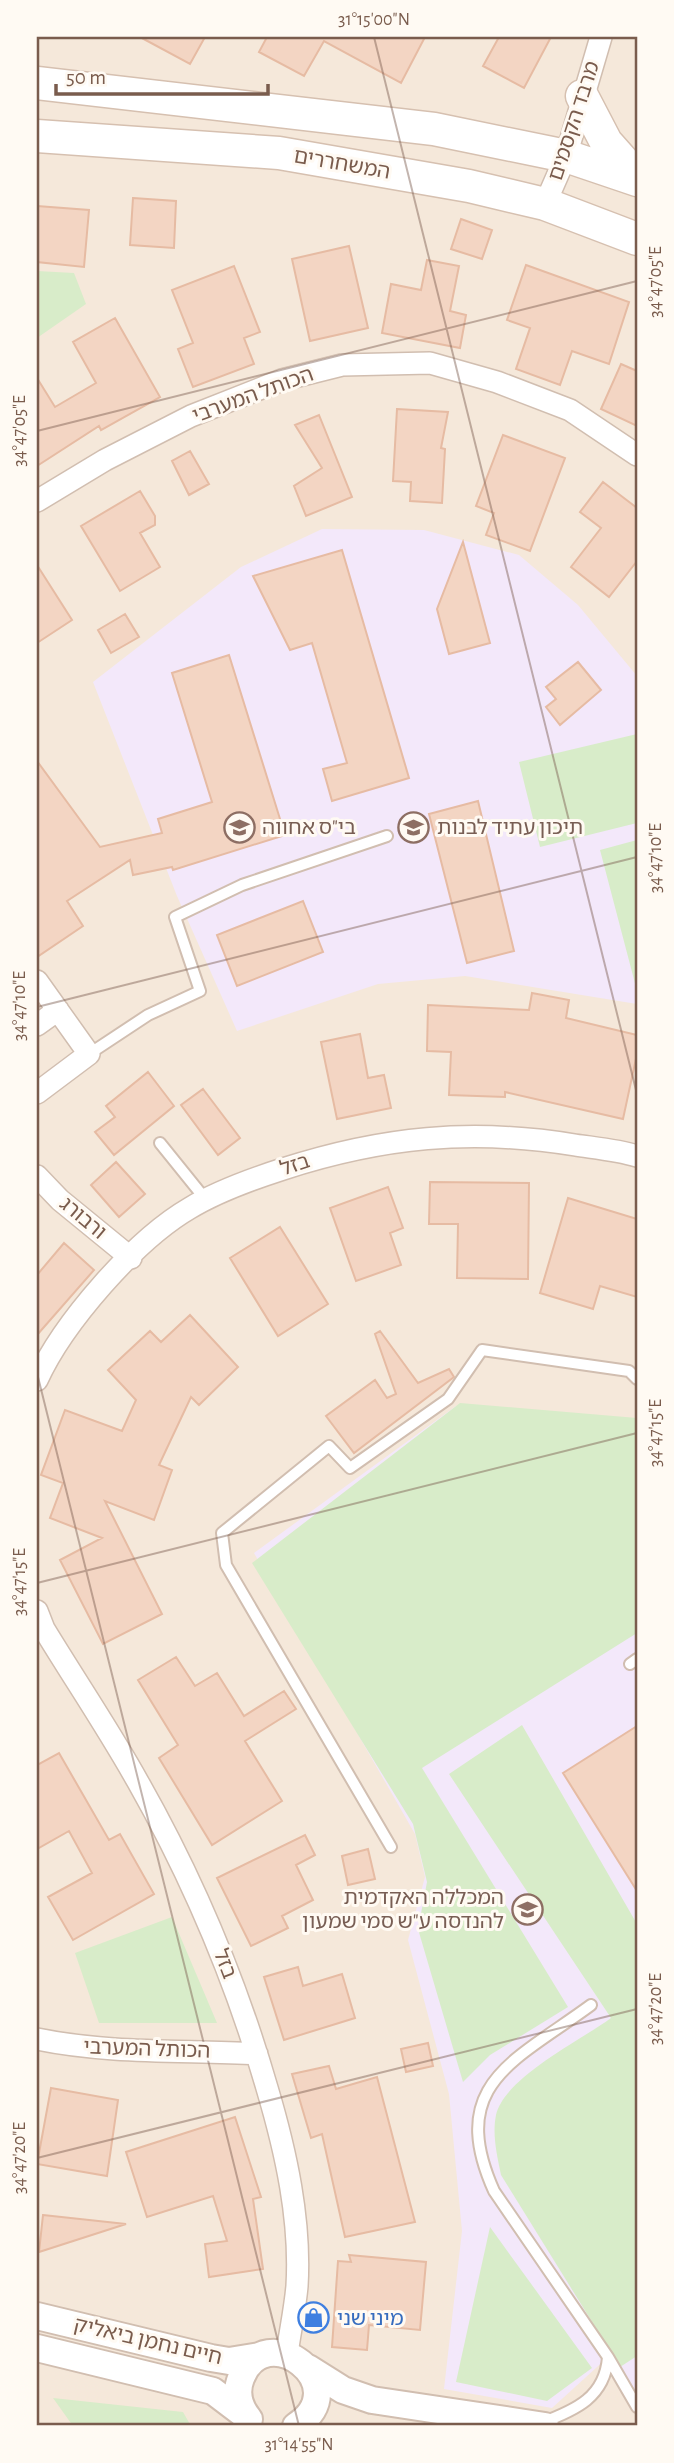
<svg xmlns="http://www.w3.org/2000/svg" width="674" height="2463" viewBox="0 0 674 2463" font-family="'Alegreya Sans','Noto Sans Hebrew',sans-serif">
<rect width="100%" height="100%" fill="#fdf6ec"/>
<!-- residential -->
<path fill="#f5e8da" d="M37,37h600v2389h-600z"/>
<!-- education -->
<path fill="#f3e8fa" d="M322,529l102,1 95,25 59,50 59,71v328l-172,-28 -87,8 -141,47 -60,-135 -84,-214 148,-115z
M456,1406l181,13v979l-29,-41 -56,51 -108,-19 18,-158 -13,-137 -41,-154 17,-63 -10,-43 -161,-281z"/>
<!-- green -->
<path fill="#d8ecc9" d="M37,271l37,2 12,31 -49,34z
M637,734v89l-97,24 -21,-85z
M637,840v151l-37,-141z
M460,1403l177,15v215l-215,135 146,239 -78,48 -27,27 -45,-153 9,-47 -14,-58 -161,-261z
M522,1725l115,199v432l-17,11 -119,-192c-4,-20 -9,-40 -5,-60 8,-37 85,-75 115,-97l-162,-244z
M172,1917l45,106h-118l-24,-70z
M490,2227l102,141 -45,33 -91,-19z
M53,2398l130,14 8,14h-118z"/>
<!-- building -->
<path fill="#f3d5c3" stroke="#e6bba3" stroke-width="2" d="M140,37h65l-15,27z
M267,37h158l-24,46 -77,-42 -20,35 -45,-24z
M499,37h52l-27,51 -41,-22z
M133,198l43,3 -2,47 -44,-3z
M37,206l52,4 -5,57 -47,-5z
M461,219l31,11 -10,29 -31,-10z
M349,246l19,82 -58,13 -18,-82z
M427,260l32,6 -9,45 16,4 -6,33 -78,-15 9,-49 30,6z
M526,265l103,37 -20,62 -37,-13 -12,34 -44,-16 14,-41 -23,-8z
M234,266l26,66 -16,6 10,26 -61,23 -15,-38 15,-6 -21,-53z
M115,318l45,79 -59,33 -2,-4 -62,40v-88l18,29 41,-24 -23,-41z
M621,364l16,7v55l-36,-17z
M397,409l51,3 -7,36 4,1 -3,54 -32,-2 1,-19 -18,-1z
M319,415l33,82 -46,19 -12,-30 28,-18 -27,-43z
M503,435l62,23 -35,93 -44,-16 8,-22 -18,-7z
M190,451l19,33 -20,11 -17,-34z
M603,482l34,26v53l-28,36 -38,-30 30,-39 -21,-16z
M140,491l15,25v9l-15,8 20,34 -40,24 -39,-65z
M463,542l27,101 -41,11 -12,-45z
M342,550l67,228 -77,23 -9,-32 24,-6 -35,-120 -22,7 -37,-74z
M37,565l35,55 -35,23z
M125,614l14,23 -28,16 -13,-23z
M229,655l56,180 -112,35 -1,-3 -39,8 -3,-15 -63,41 16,25 -46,31v-196l63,86 62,-14 -4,-14 54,-17 -40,-129z
M578,662l23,28 -41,35 -14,-18 10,-8 -10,-12z
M478,801l36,150 -47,12 -38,-149z
M303,901l20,51 -86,34 -20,-51z
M532,993l37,7 -3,18 71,17v19l-14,65 -118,-27v5l-56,-2 2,-43 -24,-1 1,-46 101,5z
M360,1034l8,44 16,-3 7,33 -54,11 -16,-77z
M148,1072l26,34 -60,49 -19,-23 20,-15 -9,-11z
M203,1089l37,49 -22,17 -37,-50z
M116,1162l29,32 -26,23 -28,-32z
M430,1182l99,1 -1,96 -71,-1 1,-54h-29z
M388,1187l15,41 -13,5 11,32 -45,16 -26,-73z
M568,1198l69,21v78l-37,-11 -7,23 -53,-16z
M280,1227l48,77 -50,32 -48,-78z
M64,1243l30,27 -57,65v-60z
M190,1315l48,52 -39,38 -8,-8 -32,68 13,5 -18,50 -49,-19 57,113 -59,30 -43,-84 42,-22 -52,-20 13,-35 -22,-8 24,-65 57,21 14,-31 -28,-30 42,-39 11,11z
M380,1331l38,52 31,-14 5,8 -100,76 -28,-37 49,-36 12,18 9,-4 -21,-60z
M176,1657l19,29 22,-13 27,43 40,-25 12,18 -51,32 37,60 -70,44 -53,-87 19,-13 -40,-65z
M637,1726v165l-74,-118z
M59,1753l50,87 11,-6 34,60 -81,46 -25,-43 44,-24 -23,-42 -32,18v-84z
M305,1835l10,20 -19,10 17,35 -31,16 6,12 -37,18 -34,-68z
M368,1849l7,30 -27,6 -6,-29z
M298,1967l5,19 39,-12 13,44 -71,22 -20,-63z
M428,2043l5,23 -27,6 -5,-23z
M329,2066l7,23 41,-12 38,145 -70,15 -23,-103 -11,4 -19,-64z
M51,2088l67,12 -11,76 -70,-12z
M235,2117l26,80 -8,2 10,70 -54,8 -4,-33 22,-3 -14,-45 -66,21 -21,-65z
M43,2215l83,9 -87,28z
M349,2255l77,7 -6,68 -51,-5 -2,25 -35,-3 6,-86 13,1z"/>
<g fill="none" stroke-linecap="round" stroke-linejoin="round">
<defs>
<path id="service" d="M89,1054l59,-39 52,-24 -25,-74 67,-32 145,-49
M160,1143l46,57
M630,1664l7,-5
M391,1847l-165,-282 -4,-32 107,-87 21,22 98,-69 34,-49 147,21 8,8
M591,2005c-76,56 -145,79 -97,186l114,166 29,50
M541,2423c35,-13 64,-26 67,-66"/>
<path id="minor" d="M545,204l21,-48 35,-119
M37,501l68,-41 86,-44 91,-36 60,-15 88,-2 67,19 73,28 67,45
M37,981l52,73 -52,39
M37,1025l21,-15
M37,1176l23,24 71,58
M37,1380c26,-57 98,-140 153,-172 28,-17 62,-29 93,-39 99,-32 188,-41 292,-24 20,3 43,5 62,11
M37,1611l7,18c31,51 65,101 94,153 55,97 98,199 129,306 19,64 34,132 30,198 -2,23 -7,46 -10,68
M37,2039c73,15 146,11 220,15"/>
<path id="tertiary" d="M37,2316l174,42 18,3 31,-5
M37,2348l176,43 33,25
M308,2368l35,22 29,10 173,26
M249,2419c-10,-12 -14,-26 -8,-41 24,-63 117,7 55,48"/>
<path id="secondary" d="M37,83l397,46 132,27 71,24
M582,96l24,46 31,35
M37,136l242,17 190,33 76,18 92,35"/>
</defs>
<!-- service casing -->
<use href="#service" stroke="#d1beb0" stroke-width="14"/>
<!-- minor casing -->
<use href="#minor" stroke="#d1beb0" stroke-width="24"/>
<!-- tertiary casing -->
<use href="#tertiary" stroke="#d1beb0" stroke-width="30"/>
<!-- secondary casing -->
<use href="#secondary" stroke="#d6c0b0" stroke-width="35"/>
<!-- service -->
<use href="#service" stroke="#fff" stroke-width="10"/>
<!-- minor -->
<use href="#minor" stroke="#fff" stroke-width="21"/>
<!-- tertiary -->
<use href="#tertiary" stroke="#fff" stroke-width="26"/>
<!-- secondary -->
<use href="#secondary" stroke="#fff" stroke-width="32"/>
</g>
<!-- ticks -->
<path fill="none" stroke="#7a5c4d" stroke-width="2" stroke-opacity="0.45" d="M374,37l263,1057M37,431l600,-150M37,1007l600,-150M37,1373l262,1053M37,1583l600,-150M37,2158l600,-149"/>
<!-- icons -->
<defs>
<symbol id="school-ring" viewBox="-11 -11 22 22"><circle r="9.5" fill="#fffaf3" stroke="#8d6e63" stroke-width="1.5"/><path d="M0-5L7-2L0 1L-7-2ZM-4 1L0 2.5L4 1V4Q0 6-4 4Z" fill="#8d6e63"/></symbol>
<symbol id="university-ring" viewBox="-11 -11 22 22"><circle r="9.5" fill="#fffaf3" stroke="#8d6e63" stroke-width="1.5"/><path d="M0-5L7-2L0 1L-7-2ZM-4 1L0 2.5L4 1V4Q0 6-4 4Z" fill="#8d6e63"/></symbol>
<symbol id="shop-ring" viewBox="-11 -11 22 22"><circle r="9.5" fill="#fffaf3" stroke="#3f7fe0" stroke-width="1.5"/><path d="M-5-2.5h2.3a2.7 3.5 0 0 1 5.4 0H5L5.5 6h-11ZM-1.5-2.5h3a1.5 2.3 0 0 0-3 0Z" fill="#3f7fe0"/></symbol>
</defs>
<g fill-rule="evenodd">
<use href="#school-ring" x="222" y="810" width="35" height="35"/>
<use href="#school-ring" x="396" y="810" width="35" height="35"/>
<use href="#university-ring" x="510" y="1892" width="35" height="35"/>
<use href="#shop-ring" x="296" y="2300" width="35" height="35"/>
</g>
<g text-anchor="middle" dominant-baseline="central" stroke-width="6" stroke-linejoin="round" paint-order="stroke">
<!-- street labels -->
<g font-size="21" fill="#7a5c4d" stroke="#fffaf3">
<text transform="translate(574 121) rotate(-72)">מרבד הקסמים</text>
<text transform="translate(342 164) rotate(10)">המשחררים</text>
<text transform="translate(253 395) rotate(-20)">הכותל המערבי</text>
<text transform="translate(295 1165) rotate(-18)">בזל</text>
<text transform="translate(83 1218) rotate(40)">ורבורג</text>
<text transform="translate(225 1964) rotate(69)">בזל</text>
<text transform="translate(147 2049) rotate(2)">הכותל המערבי</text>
<text transform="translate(148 2341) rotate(13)">חיים נחמן ביאליק</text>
</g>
<!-- education labels -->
<g font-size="21" fill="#785e54" stroke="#fffaf3" text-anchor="start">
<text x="262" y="827">בי"ס אחווה</text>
<text x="437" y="827">תיכון עתיד לבנות</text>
<text x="504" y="1897" text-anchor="end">המכללה האקדמית<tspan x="504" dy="24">להנדסה ע"ש סמי שמעון</tspan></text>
</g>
<!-- shop labels -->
<g font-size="21" fill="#366cbe" stroke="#fffaf3" text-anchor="start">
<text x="337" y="2318">מיני שני</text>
</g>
</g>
<!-- border -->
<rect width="674" height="2463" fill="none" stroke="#fffaf3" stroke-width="77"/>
<!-- scale -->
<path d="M56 84v10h212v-10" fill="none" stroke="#7a5c4d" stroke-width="3.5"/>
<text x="66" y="84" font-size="21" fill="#7a5c4d" stroke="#fffaf3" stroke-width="5" paint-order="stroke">50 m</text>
<rect x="38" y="38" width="598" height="2386" fill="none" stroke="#7a5c4d" stroke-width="2.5"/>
<g font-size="18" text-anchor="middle" fill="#7a5c4d">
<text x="374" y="25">31°15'00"N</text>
<text transform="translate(655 282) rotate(-90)" y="6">34°47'05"E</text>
<text transform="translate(19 431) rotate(-90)" y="6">34°47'05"E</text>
<text transform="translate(655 858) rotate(-90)" y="6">34°47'10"E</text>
<text transform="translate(19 1006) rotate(-90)" y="6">34°47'10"E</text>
<text transform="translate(655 1433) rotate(-90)" y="6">34°47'15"E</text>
<text transform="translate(19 1582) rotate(-90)" y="6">34°47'15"E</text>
<text transform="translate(655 2009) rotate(-90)" y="6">34°47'20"E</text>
<text transform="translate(19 2158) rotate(-90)" y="6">34°47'20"E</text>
<text x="299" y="2450">31°14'55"N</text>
</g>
</svg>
